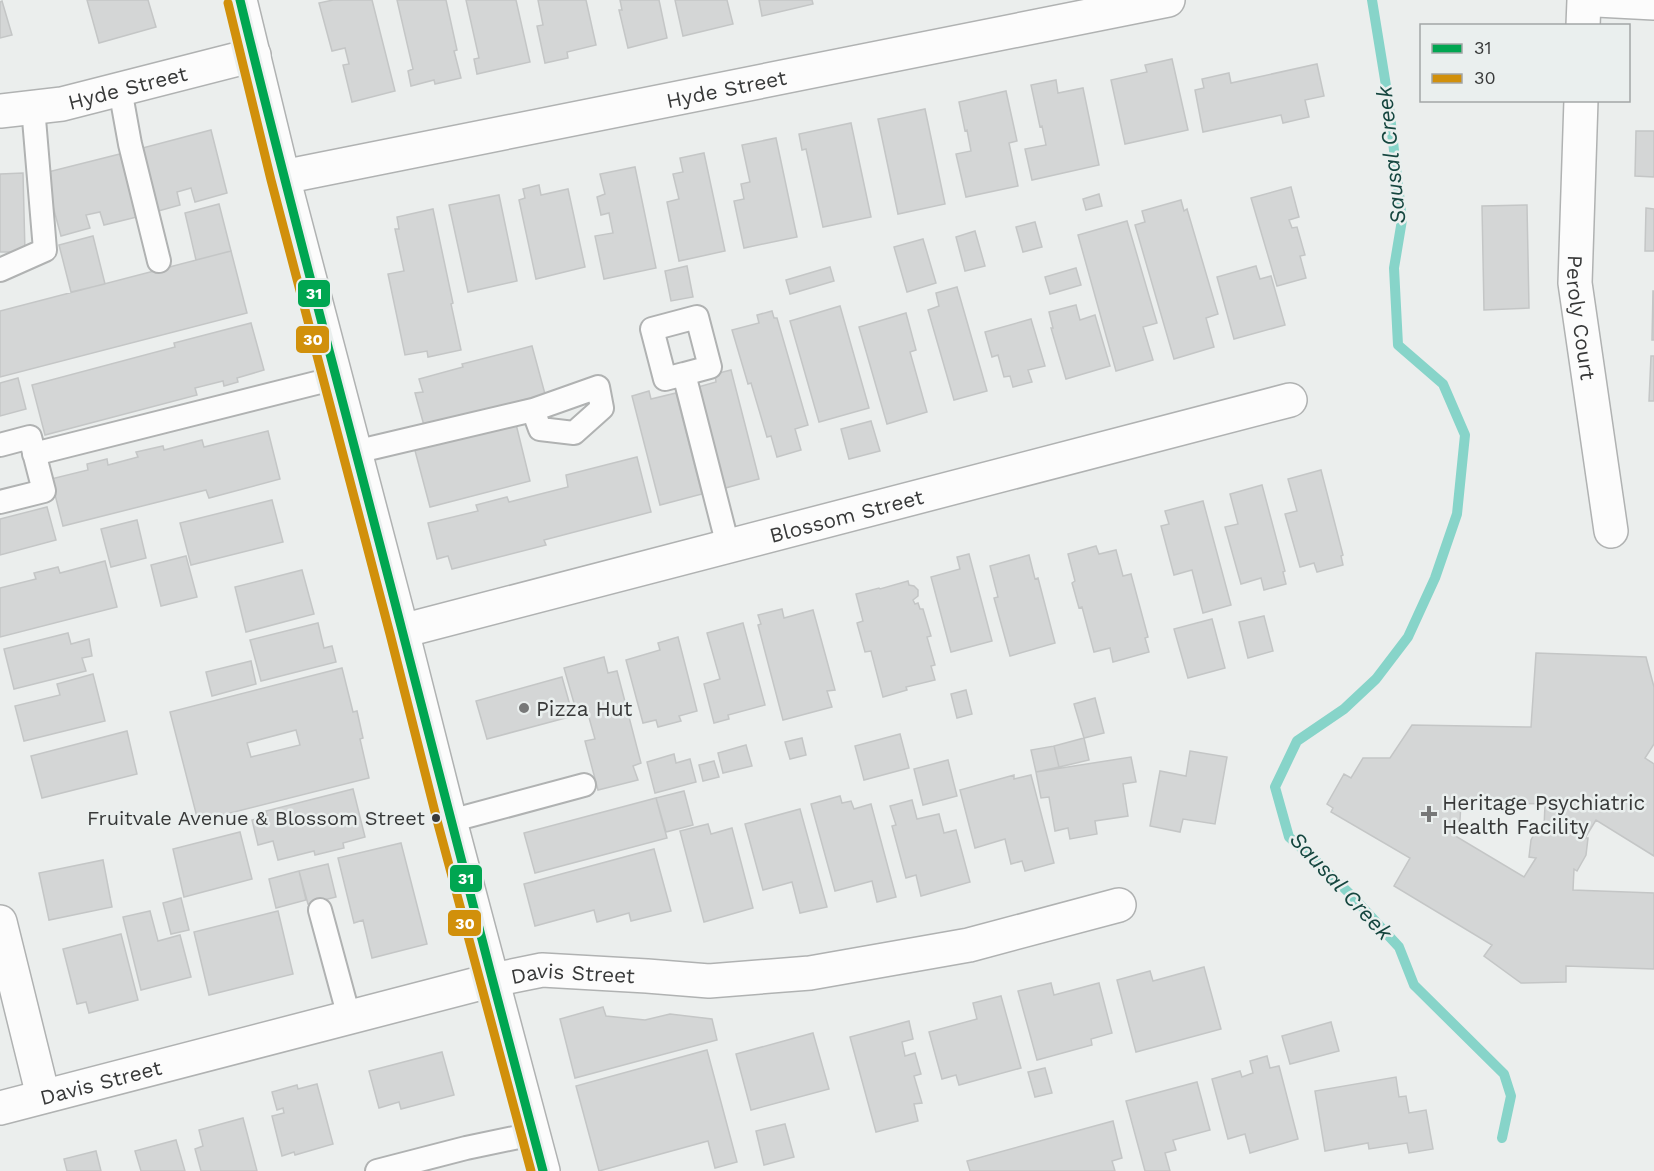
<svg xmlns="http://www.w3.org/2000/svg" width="1654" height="1171" viewBox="0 0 1654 1171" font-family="'Work Sans',sans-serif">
<rect width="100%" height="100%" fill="#ebeeed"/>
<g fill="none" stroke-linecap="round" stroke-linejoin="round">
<!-- stream -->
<path stroke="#87d4c9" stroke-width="10" d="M1372,0l16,98 14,122 -8,48 4,77 45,39 22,51 -8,79 -22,64 -27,59 -32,42 -32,30 -47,32 -22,46 14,50 25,22 36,35 49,53 15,38 90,89 7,22 -9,42"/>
</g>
<!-- building -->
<path fill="#d4d6d6" stroke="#c4c6c6" stroke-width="1.5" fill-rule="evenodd" d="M87,0h61l8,27 -57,16z
M333,0h39l23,91 -43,11 -9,-37 6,-1 -4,-16 -13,3 -13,-48z
M397,0h49l11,50 -3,1 7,27 -26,6 -1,-4 -23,6 -3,-15 5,-2z
M466,0h50l14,62 -53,12 -3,-15 5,-1z
M538,0h48l10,45 -29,7 1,6 -23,5 -8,-37 6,-1z
M620,0h39l8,38 -39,10 -9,-38h3z
M675,0h52l6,24 -50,12z
M759,0h53l1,4 -51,12z
M2,1l10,34 -12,3v-36z
M1172,59l16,71 -63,14 -14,-64 36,-8 -2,-7z
M1317,64l7,32 -19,4 4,17 -26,6 -2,-8 -78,17 -8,-42 9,-2 -2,-9 27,-6 2,10z
M1056,80l2,13 25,-5 16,77 -67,15 -7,-31 21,-4 -4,-19 -2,1 -9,-42z
M1006,91l11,50 -8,2 9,43 -52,11 -10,-43 15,-3 -4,-21 -2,1 -6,-29z
M925,109l20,95 -47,10 -20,-95z
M851,123l20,94 -48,10 -17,-78 -4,1 -3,-16z
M211,130l16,63 -32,9 -4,-14 -14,4 3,13 -29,8 -16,-63z
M1636,131h18v46l-19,-1z
M776,138l21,99 -53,11 -10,-47 10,-2 -3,-15 9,-2 -8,-37z
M704,153l21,98 -46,10 -12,-59 12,-3 -6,-25 10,-2 -3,-14z
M120,154l17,63 -33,8 -4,-13 -14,3 4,13 -29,8 -17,-63z
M635,167l21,101 -52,11 -9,-43 18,-3 -4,-20 -8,2 -4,-18 8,-3 -5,-20z
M23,173l2,79h-25v-78z
M539,185l2,10 27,-6 17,78 -49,12 -17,-79 6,-2 -2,-9z
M1291,187l8,30 -10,3 3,8 5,-1 8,28 -5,1 6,22 -29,8 -26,-88z
M1099,194l3,12 -16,4 -3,-11z
M499,195l18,86 -49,11 -19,-87z
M1181,200l3,11 3,-2 31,105 -12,4 8,29 -40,12 -39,-134 10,-3 -3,-11z
M219,204l12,47 -35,9 -11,-47z
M1527,205l2,103 -45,2 -2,-104z
M1646,208l8,1v42h-9z
M433,209l20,94 -2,1 10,46 -33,7 -1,-6 -22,4 -17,-81 16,-3 -9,-42h4l-2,-12z
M1127,221l30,102 -14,4 10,33 -37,11 -38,-136z
M1035,222l7,25 -19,5 -7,-25z
M975,231l10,35 -20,5 -9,-34z
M93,236l12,48 -34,8 -12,-47z
M923,239l13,44 -29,9 -13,-45z
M231,251l16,62 -247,64v-66z
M687,266l6,31 -22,4 -6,-30z
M1256,266l4,13 11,-3 14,49 -51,14 -17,-62z
M830,267l4,14 -44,13 -4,-14z
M1076,268l5,17 -31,9 -5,-17z
M957,287l30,104 -33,9 -26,-90 11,-4 -3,-13z
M1653,291h1v49h-2z
M1076,305l4,15 15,-5 15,51 -44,13 -15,-51h2l-4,-16z
M840,306l29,102 -50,14 -29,-101z
M772,311l2,7h3l31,107 -13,4 6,21 -24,7 -6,-21 -4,1 -16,-54 -3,1 -16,-54 27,-7 -2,-8z
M906,313l10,37 -6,2 17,60 -40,12 -28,-97z
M1031,319l14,47 -17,4 4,12 -19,5 -3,-11 -6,1 -6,-22 -6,2 -7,-25z
M251,323l13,47 -27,8 1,4 -14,4 -1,-5 -28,7 2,7 -152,40 -13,-50 143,-38 -1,-4z
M532,346l13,48 -51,14 1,3 -70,18 -10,-36 8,-1 -4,-13 44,-12 -1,-3z
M1651,356h3v45h-5z
M731,370l28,109 -41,11 -27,-101 25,-7 -1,-8z
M18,378l8,31 -26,7v-33z
M649,391l2,8 25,-6 26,101 -42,11 -28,-109z
M515,420l15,61 -100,26 -17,-64z
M871,421l9,30 -31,8 -8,-30z
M268,431l12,48 -71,19 -3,-8 -143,36 -12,-47 37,-9 -1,-6 20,-5 1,6 30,-8 -2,-5 27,-6 1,4 38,-10 2,7z
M637,457l14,55 -107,28 2,5 -94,24 -4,-13 -11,3 -9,-36 50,-12 -2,-6 31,-8 2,5 59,-15 -2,-12z
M1321,470l22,85 -2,1 2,9 -26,7 -3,-9 -14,4 -15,-53 12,-3 -9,-32z
M1262,485l23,86 -2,1 3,12 -22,6 -3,-12 -20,6 -16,-57 13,-3 -8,-30z
M272,500l11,42 -92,23 -11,-42z
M1203,501l28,104 -28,8 -11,-43 -18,5 -13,-49 8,-2 -4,-13z
M47,507l9,33 -56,15v-36z
M137,520l9,38 -35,9 -10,-38z
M1096,546l3,8 17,-4 7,26 8,-2 17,63 -3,1 4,14 -36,10 -3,-14 -16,4 -12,-45 -3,1 -7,-25 3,-2 -7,-27z
M969,554l23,87 -41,11 -20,-75 29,-8 -3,-12z
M1029,555l6,24 3,-1 17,65 -45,13 -16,-58 4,-1 -8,-31z
M186,556l11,41 -36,9 -10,-41z
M105,561l12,46 -117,30v-49l36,-9 -2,-6 24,-6 2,6z
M302,570l12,44 -68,18 -11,-45z
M908,581l1,4 5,1 4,4v6l-5,4 2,4 3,-1 2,6h3l8,27 -4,1 8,28 -4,1 4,14 -29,7 1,3 -24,7 -12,-46 -6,1 -8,-29 6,-2 -7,-27 23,-6 1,1z
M782,609l2,9 29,-8 22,80 -8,1 5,16 -49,13 -25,-95 3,-1 -3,-9z
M1264,616l9,35 -25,7 -9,-36z
M1212,619l13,49 -37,10 -14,-49z
M318,623l6,25 8,-2 4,16 -75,19 -11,-41z
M743,623l22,82 -37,10 1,4 -15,4 -10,-39 16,-5 -13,-46z
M68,633l3,11 18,-5 3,17 -10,2 4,13 -72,18 -10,-40z
M678,637l19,74 -18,5 2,5 -23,6 -2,-7 -13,3 -17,-63 34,-10 -2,-7z
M1536,653l110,4 8,30v57l-9,14 9,6v92l-58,-36 -11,18h3l-2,17 -9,16 -3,-2 -1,21 81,3v76l-88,-3v16l-45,1 -37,-27 8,-11 -98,-59 16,-28 -79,-46 2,-4 -6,-4 17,-30 7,4 12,-20h27l22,-33 119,2zM1461,802l84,2 -1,24 -5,-3 -8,15 -2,17 7,1 -12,19 -72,-43 8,-14z
M604,657l4,16 9,-2 24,92 -8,3 5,14 -40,10 -13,-49 10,-2 -7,-25 -10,3 -14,-49z
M251,661l5,23 -44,12 -6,-24z
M342,668l11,44 4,-1 6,27 -3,1 9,39 -171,43 -28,-109zM296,730l4,15 -49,12 -4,-14z
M93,674l12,47 -81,20 -9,-35 45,-11 -3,-11z
M562,677l11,39 -86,23 -11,-38z
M966,690l6,24 -15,4 -6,-24z
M1095,698l9,35 -20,5 -10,-34z
M127,731l10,43 -95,24 -11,-42z
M900,734l9,34 -45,12 -9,-34z
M802,738l4,17 -16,4 -5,-17z
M1084,738l5,22 -30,7 -5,-21z
M746,745l6,21 -29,7 -5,-20z
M1054,746l5,21 -23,5 -5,-22z
M1190,751l37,6 -12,67 -32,-5 -3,13 -30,-6 10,-55 26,5z
M674,754l2,9 14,-4 6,23 -41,11 -8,-31z
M1131,757l5,25 -13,2 5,32 -33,5 2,13 -27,5 -2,-11 -13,3 -6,-34 -8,1 -5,-26z
M948,760l9,36 -34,9 -9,-36z
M714,761l5,16 -16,4 -4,-16z
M1014,775v4l17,-4 23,88 -29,8 -3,-10 -11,3 -6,-25 -30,9 -15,-58z
M353,789l12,48 -22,6 1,5 -29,7 -1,-4 -36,9 -5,-19 -15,4 -6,-25 15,-4 -1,-5z
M684,791l9,34 -27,7 -10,-34z
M840,796l2,7 9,-2 3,8 17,-5 25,93 -19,5 -5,-21 -37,10 -24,-87z
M656,798l11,40 -132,35 -11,-40z
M912,800l5,19 22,-5 5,19 12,-3 14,52 -49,14 -5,-21 -10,3 -14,-52 4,-1 -6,-19z
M800,809l27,98 -27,6 -8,-31 -29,8 -18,-66z
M708,824l3,10 21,-6 21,80 -49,14 -24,-91z
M240,832l12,47 -68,18 -11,-48z
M401,843l26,101 -55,14 -9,-38 -9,3 -16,-65z
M654,849l17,62 -40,10 -2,-8 -32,9 -3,-12 -59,16 -11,-42z
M103,860l9,47 -63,13 -10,-47z
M328,864l8,33 -28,7 -9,-33z
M299,871l7,29 -30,8 -7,-29z
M181,898l8,32 -18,4 -8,-31z
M150,911l8,30 22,-6 11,42 -50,13 -18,-73z
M278,911l15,63 -84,21 -15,-63z
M121,934l17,66 -49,13 -3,-11 -9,2 -14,-55z
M1204,967l17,62 -85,23 -19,-72 33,-9 3,10z
M1051,983l3,12 45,-12 13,50 -21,6 1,6 -55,15 -19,-69z
M1001,996l20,72 -62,17 -3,-10 -14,4 -13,-47 48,-13 -4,-16z
M603,1007l3,9 39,4 25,-6 42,5 5,21 -142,38 -15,-59z
M909,1021l4,18 -11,3 3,14 10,-3 6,21 -7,2 8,27 -8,1 4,17 -42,11 -26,-95z
M1331,1022l8,29 -49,13 -8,-28z
M813,1033l16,56 -78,21 -15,-56z
M707,1050l30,112 -22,6 -7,-27 -109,30 -23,-85z
M442,1052l12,43 -53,14 -2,-7 -20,6 -10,-37z
M1267,1056l3,12 9,-2 19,73 -48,14 -5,-19 -17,5 -16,-60 28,-8 2,6 11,-4 -3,-12z
M1045,1068l7,25 -17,4 -7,-25z
M1396,1077l3,20 7,-1 3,17 17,-3 7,39 -24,4 -2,-10 -38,6 -1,-6 -43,8 -10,-60z
M1197,1082l13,48 -37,10 3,10 -11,3 5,18h-25l-19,-70z
M317,1084l16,60 -38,11 -1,-3 -12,4 -10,-40 12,-3 -1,-5 -6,2 -5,-18 25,-7 1,4z
M243,1118l14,53h-56l-6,-22 8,-3 -4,-16z
M1113,1121l9,37 -10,3 3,10h-145l-3,-10z
M785,1124l9,33 -30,8 -8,-34z
M176,1140l9,31h-44l-6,-20z
M96,1151l5,20h-34l-3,-12z"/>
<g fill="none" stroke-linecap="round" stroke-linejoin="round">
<defs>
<path id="service" d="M120,89l10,55 29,117
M0,270l45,-20 -12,-143
M684,374l-19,5 -13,-50 45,-12 13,50 -26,7 44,172
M0,445l30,-8 14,54 -44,11
M355,452l178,-42 7,19 34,4 28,-25 -4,-21 -65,23
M34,454l302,-76
M450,821l134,-36
M320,910l29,107
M377,1171l89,-23 67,-14"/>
<g id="minor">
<path d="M1597,0l57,3"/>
<path d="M1583,26l1,-26"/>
<path id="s1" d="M1581,100l-6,183 36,248"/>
<path id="s2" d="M0,111l62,-7 192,-49"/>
<path id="s3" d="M283,177l885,-177"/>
<path id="s4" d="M402,631l888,-231"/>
<path d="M0,922l43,174"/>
<path id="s5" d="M0,1108l493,-128 49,-10 105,6 62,5 101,-8 159,-28 150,-40"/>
</g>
<path id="secondary" d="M240,0l43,177 119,454 48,190 93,350"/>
</defs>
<!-- service casing -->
<use href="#service" stroke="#b0b2b2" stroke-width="26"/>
<!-- minor casing -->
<use href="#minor" stroke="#b0b2b2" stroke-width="36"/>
<!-- secondary casing -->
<use href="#secondary" stroke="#b0b2b2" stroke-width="36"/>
<!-- service -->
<use href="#service" stroke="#fcfcfc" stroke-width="22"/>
<!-- minor -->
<use href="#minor" stroke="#fcfcfc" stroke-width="33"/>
<!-- secondary -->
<use href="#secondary" stroke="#fcfcfc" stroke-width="33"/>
<defs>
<path id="bus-1" d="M240,0c51,211 108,420 162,630 46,180 93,361 141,541"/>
<path id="bus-2" d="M228,3l43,177 119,454 48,190 93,347"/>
</defs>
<!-- bus-1 casing -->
<use href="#bus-1" stroke="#eaefee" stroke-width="14"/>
<!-- bus-2 casing -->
<use href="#bus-2" stroke="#eaefee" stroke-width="14"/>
<!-- bus-1 -->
<use href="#bus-1" stroke="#00a651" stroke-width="9"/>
<!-- bus-2 -->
<use href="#bus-2" stroke="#d1900b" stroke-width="9"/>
</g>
<!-- markers -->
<g fill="#777878" stroke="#eaefee" stroke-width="2">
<circle cx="524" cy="708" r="6"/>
<path d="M1426 805h6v6h6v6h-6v6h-6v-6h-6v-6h6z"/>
</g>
<circle fill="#383939" stroke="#eaefee" stroke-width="2" cx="436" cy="818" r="5"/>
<g text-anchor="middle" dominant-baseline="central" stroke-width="5" stroke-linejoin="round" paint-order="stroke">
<!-- bus labels -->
<g font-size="20" fill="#383939" stroke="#eaefee" text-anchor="end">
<text x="425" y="818">Fruitvale Avenue &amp; Blossom Street</text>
</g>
<!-- street labels -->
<g font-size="21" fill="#383939" stroke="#eaefee">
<text stroke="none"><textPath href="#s2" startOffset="130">Hyde Street</textPath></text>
<text stroke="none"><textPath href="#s3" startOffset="452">Hyde Street</textPath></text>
<text stroke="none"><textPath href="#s1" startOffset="218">Peroly Court</textPath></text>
<text stroke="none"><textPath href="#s4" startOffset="459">Blossom Street</textPath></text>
<text stroke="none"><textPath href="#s5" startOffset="590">Davis Street</textPath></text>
<text stroke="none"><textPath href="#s5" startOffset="104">Davis Street</textPath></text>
</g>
<!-- poi labels -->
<g font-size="21" fill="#383939" stroke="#eaefee" text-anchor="start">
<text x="536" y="708">Pizza Hut</text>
<text x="1442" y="802">Heritage Psychiatric<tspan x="1442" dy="24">Health Facility</tspan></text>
</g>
<!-- water labels -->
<g font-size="22" font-style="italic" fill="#15463f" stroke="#eaefee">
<text transform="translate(1391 155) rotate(-96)">Sausal Creek</text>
<text transform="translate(1341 886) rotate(47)">Sausal Creek</text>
</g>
</g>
<g stroke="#eaefee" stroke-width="2">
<rect x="297" y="279" width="34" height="29" rx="6" fill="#00a651"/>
<rect x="295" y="325" width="35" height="29" rx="6" fill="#d1900b"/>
<rect x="449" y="864" width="34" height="29" rx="6" fill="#00a651"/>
<rect x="447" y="909" width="35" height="28" rx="6" fill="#d1900b"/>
</g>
<g font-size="16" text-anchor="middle" font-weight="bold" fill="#fff">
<text x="314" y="299">31</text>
<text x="313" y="345">30</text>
<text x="466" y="884">31</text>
<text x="465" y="929">30</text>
</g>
<!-- legend -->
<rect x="1420" y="24" width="210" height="78" fill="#eaefee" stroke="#a3a6a6" stroke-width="1.5"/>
<rect x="1432" y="44" width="30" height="9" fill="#00a651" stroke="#a3a6a6" stroke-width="1.5"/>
<text x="1474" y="54" font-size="18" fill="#383939">31</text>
<rect x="1432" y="74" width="30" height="9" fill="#d1900b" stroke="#a3a6a6" stroke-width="1.5"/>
<text x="1474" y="84" font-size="18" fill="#383939">30</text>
</svg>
